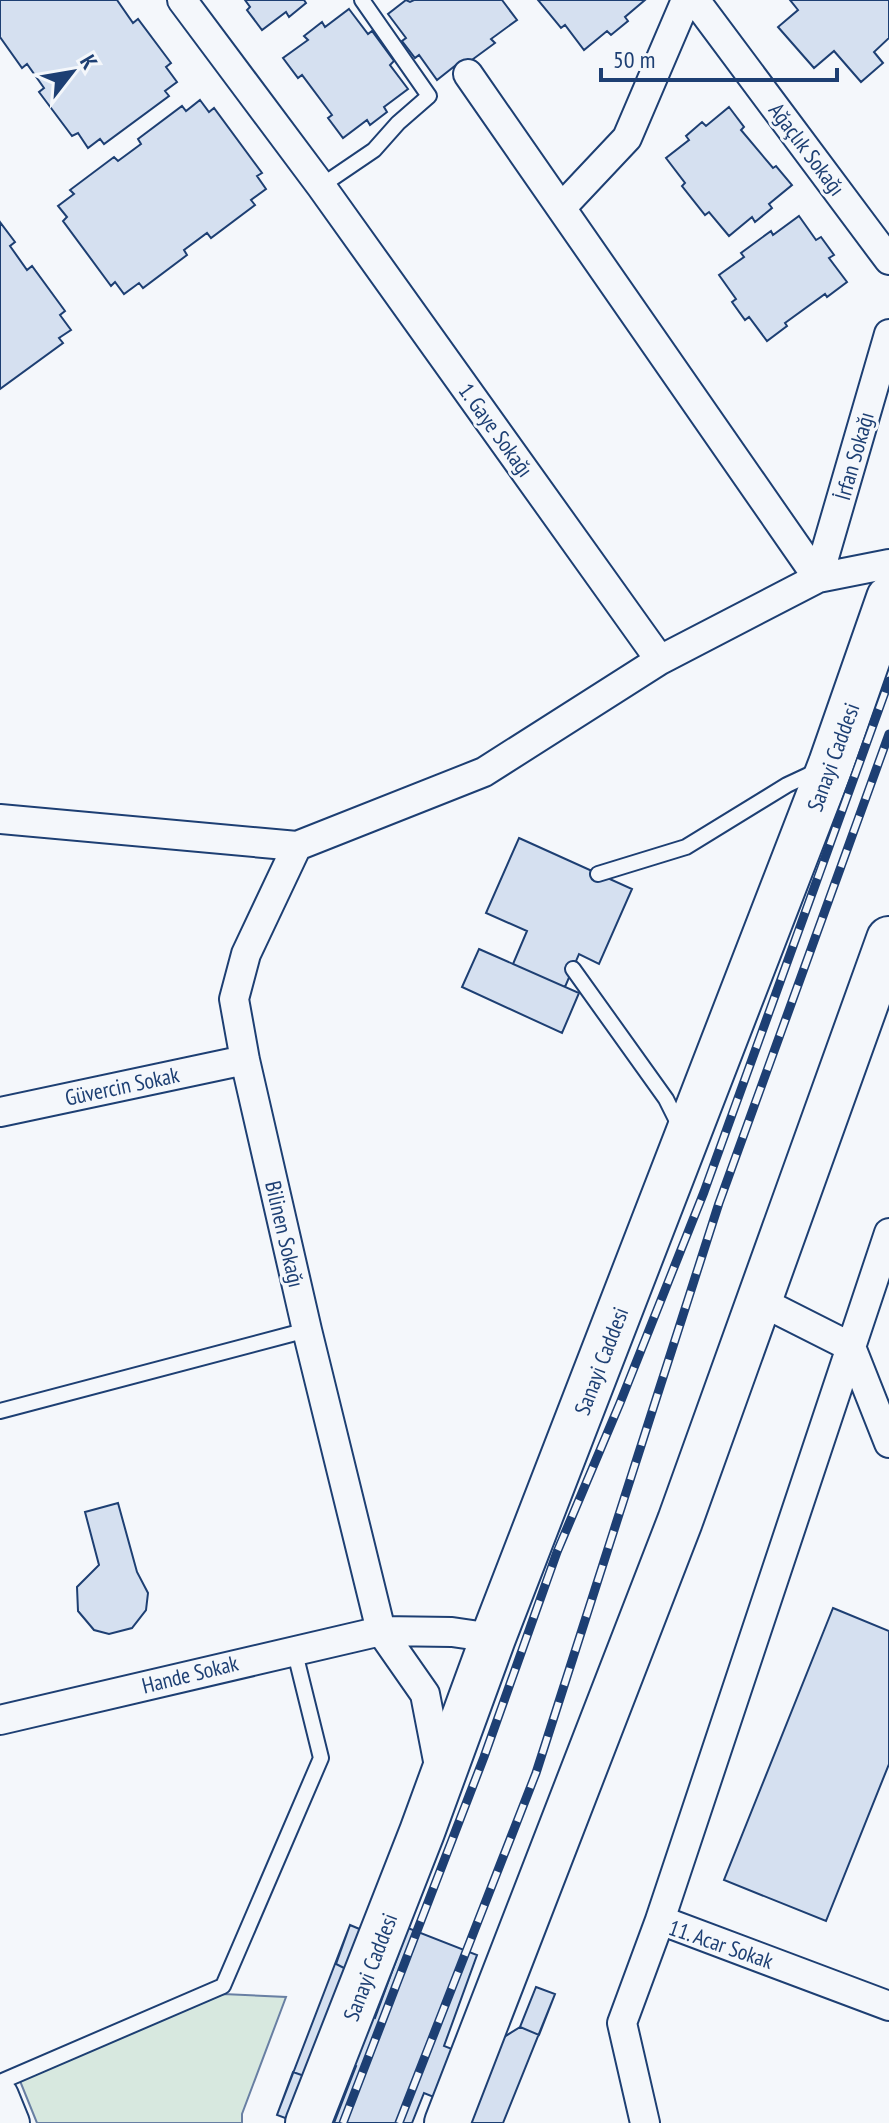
<svg xmlns="http://www.w3.org/2000/svg" width="889" height="2123" viewBox="0 0 889 2123" font-family="'PT Sans Narrow',sans-serif">
<rect width="100%" height="100%" fill="#f4f7fb"/>
<!-- green -->
<path fill="#d7e8df" stroke="#687fa3" stroke-width="2" d="M223,1994l63,3 -44,117v9h-205l-17,-42z"/>
<!-- building -->
<path fill="#d5e0f0" stroke="#1d3f73" stroke-width="2" d="M0,0h117l16,23 5,-4 33,44 -5,4 11,15 -12,9 4,5 -65,48 -4,-5 -12,9 -10,-15 -6,3 -33,-44 5,-4 -17,-24 -5,4 -22,-31z
M245,0h59l2,3 -17,14 -3,-5 -24,18 -15,-20 3,-3z
M406,0l4,2 4,-2h88l15,20 -26,19 4,4 -30,22 -4,-4 -24,19 -18,-25 -4,3 -13,-17 4,-3 -18,-24z
M538,0h107l-20,17 3,4 -17,14 -4,-4 -23,19 -19,-25 -4,3z
M790,0h99v38l-15,14 9,11 -22,19 -27,-31 -20,17 -36,-41 20,-17z
M349,9l19,25 4,-3 22,30 -4,4 18,24 -24,18 3,5 -17,13 -3,-5 -24,18 -15,-20 4,-3 -30,-40 -4,3 -15,-20 25,-18 -4,-4 18,-14 3,5z
M200,100l9,12 5,-4 48,65 -5,3 9,13 -15,11 4,5 -44,33 -4,-5 -23,17 3,5 -44,33 -4,-5 -15,11 -9,-12 -4,4 -48,-65 4,-4 -9,-11 16,-12 -4,-4 44,-33 4,4 23,-17 -3,-5 44,-33 4,5z
M729,107l15,20 -3,3 32,38 3,-2 16,19 -23,19 3,4 -17,14 -3,-5 -23,19 -20,-24 -4,3 -23,-29 3,-3 -19,-25 23,-18 -3,-4 16,-14 4,4z
M799,216l17,24 5,-3 13,18 -5,3 18,24 -20,15 -2,-3 -40,29 2,3 -20,15 -18,-24 -4,3 -13,-18 4,-3 -17,-24 25,-18 -3,-4 30,-22 2,4z
M0,222l15,20 -5,4 17,24 5,-4 33,45 -5,4 11,15 -12,8 4,5 -63,46z
M519,838l113,51 -33,75 -20,-10 -14,33 -52,-23 14,-33 -41,-18z
M479,949l100,44 -17,40 -100,-46z
M118,1503l19,69 11,21 -2,17 -14,18 -23,6 -15,-4 -16,-19 -1,-24 22,-22 -14,-53z
M833,1608l56,23v133l-63,157 -102,-41z
M350,1925l19,8 -5,80 11,5 33,-90 69,27 -33,91 28,11 48,-30 16,-40 19,7 -52,129h-38l-6,-16 -35,-14 -12,30h-78l22,-57 -8,-3 -52,59 -19,-7z
M350,1925l19,8 -15,40 -18,-9z
M536,1987l19,7 -16,41 -19,-8z
M293,2072l20,7 -17,43 -19,-7z"/>
<g fill="none" stroke-linecap="round" stroke-linejoin="round">
<defs>
<path id="service" d="M321,186l53,-36 24,-27 31,-27 -67,-96
M598,874l88,-27 101,-62 30,-14
M573,969l93,130 14,28
M0,1411l307,-81
M0,2082l223,-96 98,-228 -27,-109"/>
<path id="minor" d="M182,0l139,186 339,474 158,-82 71,-14
M695,0l194,260
M468,74l350,504
M562,207l65,-69 59,-138
M818,578l71,-244
M0,819l297,27 187,-74 176,-112
M297,846l-51,108 -12,45 11,61 62,270 74,301 44,63 14,72 -2,8
M0,1112l245,-52
M760,1301l91,46 38,96
M0,1720l381,-89 71,1 41,6
M660,1920l229,-687
M645,2123l-23,-100 38,-103 229,86"/>
<path id="tertiary" d="M0,2096l11,27"/>
<path id="trunk" d="M308,2123l114,-291 71,-194 338,-874 58,-166
M447,2123l233,-602 209,-582"/>
</defs>
<!-- service casing -->
<use href="#service" stroke="#1d3f73" stroke-width="18"/>
<!-- minor casing -->
<use href="#minor" stroke="#1d3f73" stroke-width="32"/>
<!-- tertiary casing -->
<use href="#tertiary" stroke="#1d3f73" stroke-width="40"/>
<!-- trunk casing -->
<use href="#trunk" stroke="#1d3f73" stroke-width="48"/>
<!-- service -->
<use href="#service" stroke="#f4f7fb" stroke-width="14"/>
<!-- minor -->
<use href="#minor" stroke="#f4f7fb" stroke-width="28"/>
<!-- tertiary -->
<use href="#tertiary" stroke="#f4f7fb" stroke-width="36"/>
<!-- trunk -->
<use href="#trunk" stroke="#f4f7fb" stroke-width="44"/>
<defs>
<path id="rail" d="M343,2123l141,-366 73,-205 63,-149 84,-211 185,-511
M399,2123l137,-350 183,-570 170,-469"/>
</defs>
<!-- rail casing -->
<use href="#rail" stroke="#1d3f73" stroke-width="9"/>
<!-- rail -->
<use href="#rail" stroke="#f4f7fb" stroke-width="6" stroke-dasharray="18" stroke-linecap="butt"/>
</g>
<g text-anchor="middle" dominant-baseline="central" stroke-width="6" stroke-linejoin="round" paint-order="stroke">
<!-- street labels -->
<g font-size="22" fill="#1d3f73" stroke="#f4f7fb">
<text transform="translate(807 149) rotate(53)">Ağaçlık Sokağı</text>
<text transform="translate(496 430) rotate(54)">1. Gaye Sokağı</text>
<text transform="translate(854 456) rotate(-74)">İrfan Sokağı</text>
<text transform="translate(833 757) rotate(-70)">Sanayi Caddesi</text>
<text transform="translate(122 1086) rotate(-12)">Güvercin Sokak</text>
<text transform="translate(285 1234) rotate(77)">Bilinen Sokağı</text>
<text transform="translate(601 1361) rotate(-69)">Sanayi Caddesi</text>
<text transform="translate(190 1674) rotate(-14)">Hande Sokak</text>
<text transform="translate(721 1944) rotate(19)">11. Acar Sokak</text>
<text transform="translate(370 1967) rotate(-69)">Sanayi Caddesi</text>
</g>
</g>
<!-- north arrow -->
<g transform="translate(72 72) rotate(59)" stroke="#f4f7fb" stroke-width="6" paint-order="stroke">
<path d="M0-6L14 30L0 20L-14 30Z" fill="#1d3f73"/>
<text y="-12" font-size="22" font-weight="bold" text-anchor="middle" fill="#1d3f73">K</text>
</g>
<!-- scale -->
<path d="M601 68v12h236v-12" fill="none" stroke="#1d3f73" stroke-width="4"/>
<text x="613" y="68" font-size="24" fill="#1d3f73" stroke="#f4f7fb" stroke-width="6" paint-order="stroke">50 m</text>
</svg>
